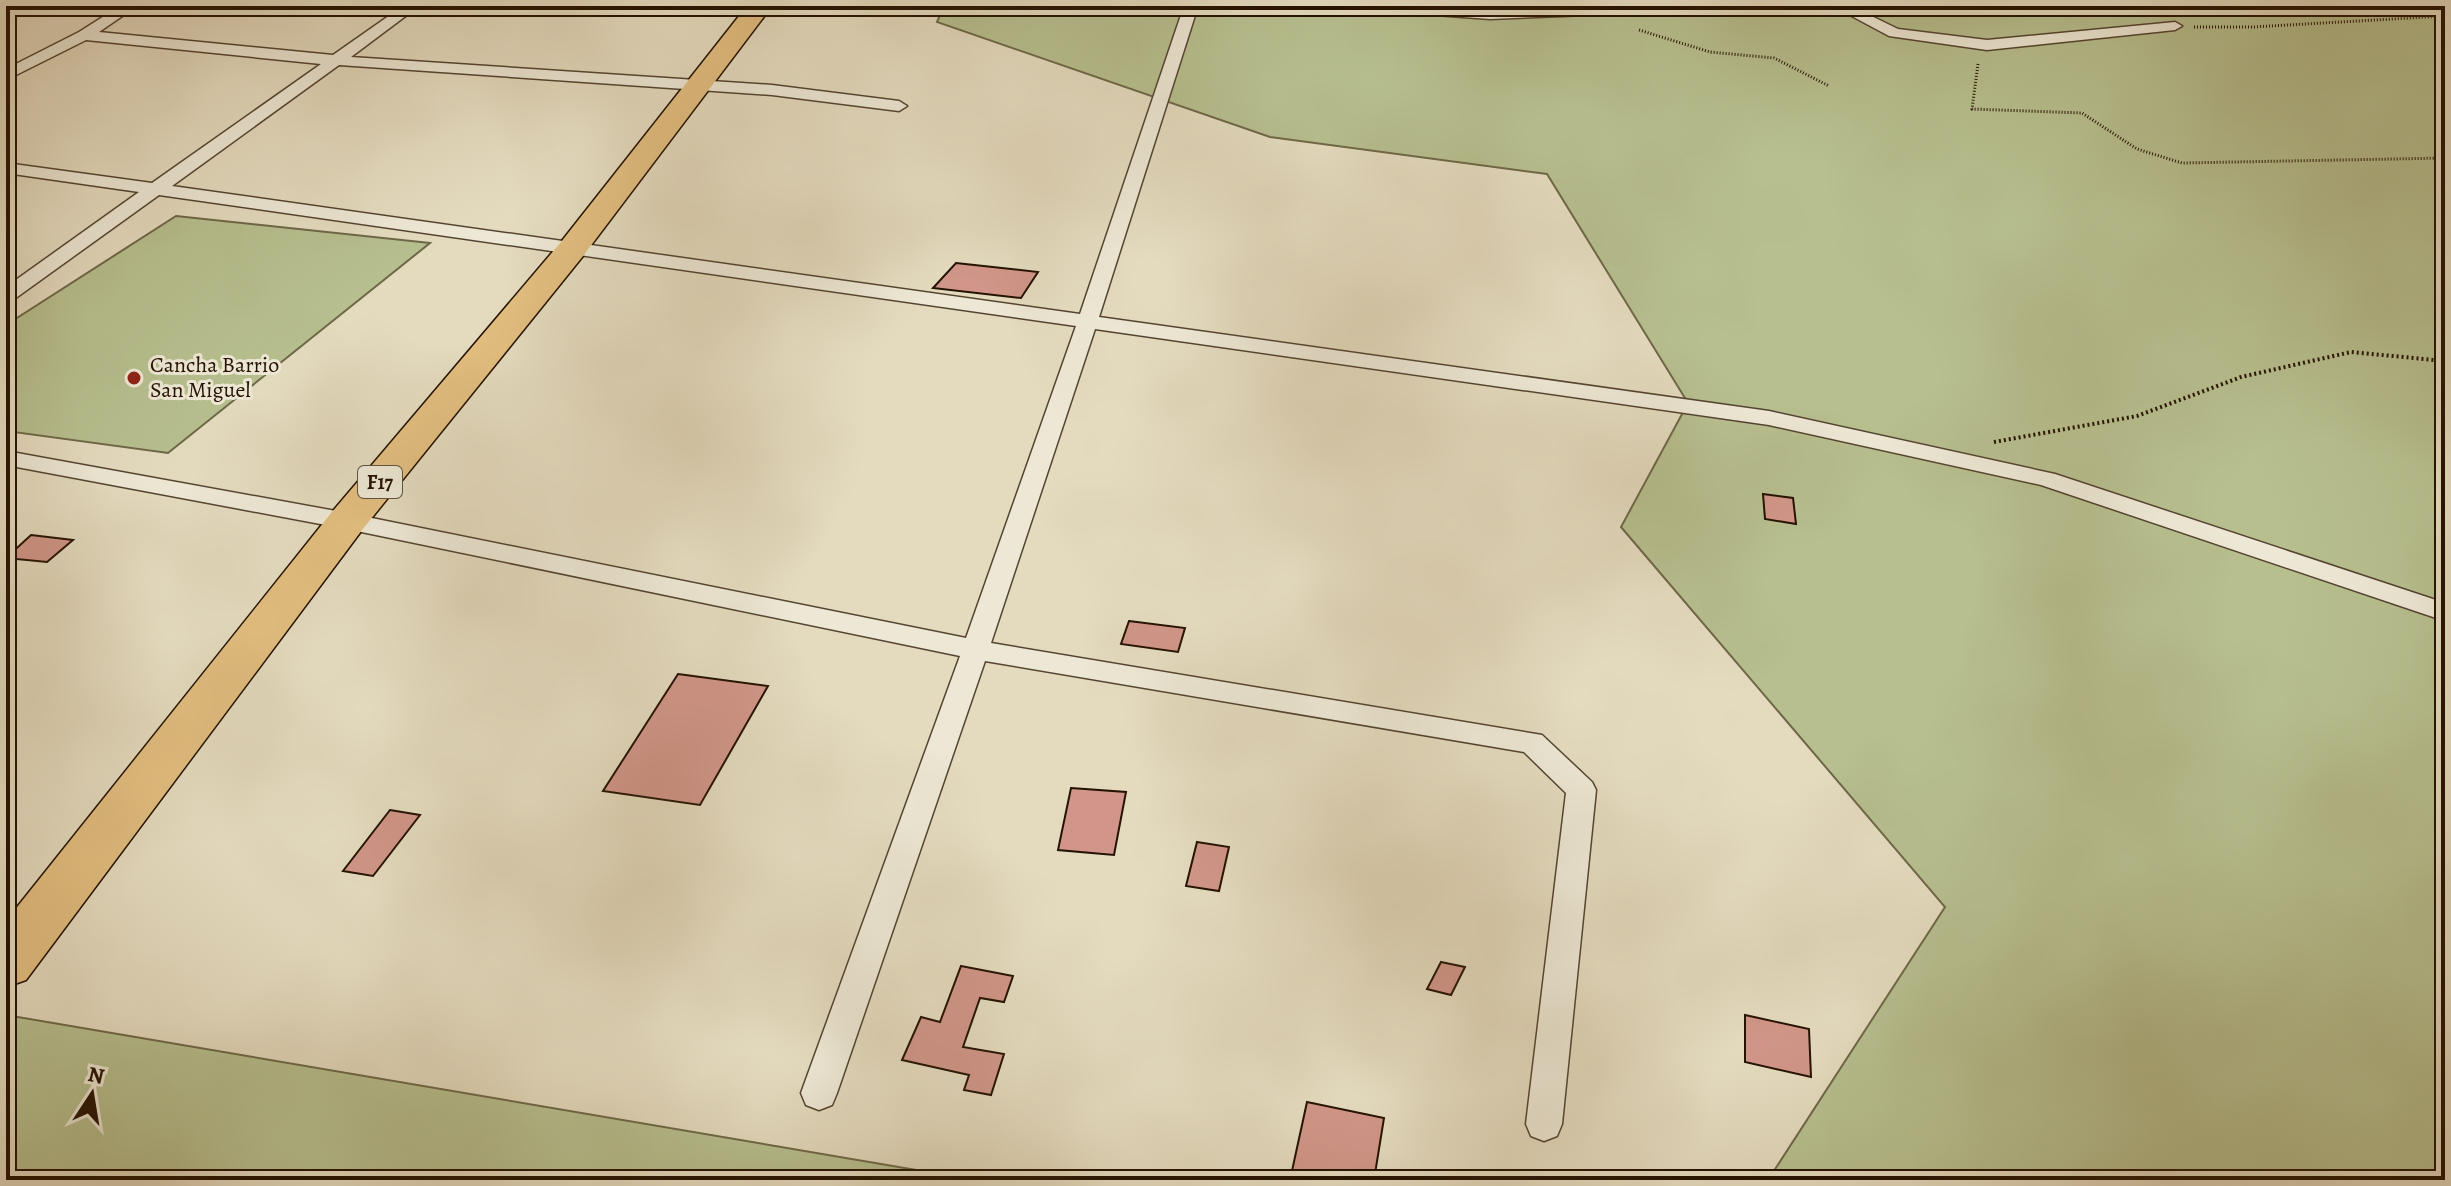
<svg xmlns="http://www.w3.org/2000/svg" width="2451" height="1186" viewBox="0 0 2451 1186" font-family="Alegreya,serif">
<rect width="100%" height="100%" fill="#e4dbbf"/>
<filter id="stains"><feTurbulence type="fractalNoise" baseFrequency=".0025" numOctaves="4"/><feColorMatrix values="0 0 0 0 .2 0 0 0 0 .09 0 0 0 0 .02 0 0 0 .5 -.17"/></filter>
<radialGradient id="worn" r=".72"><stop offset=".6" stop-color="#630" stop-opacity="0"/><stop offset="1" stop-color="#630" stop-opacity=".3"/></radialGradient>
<!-- green -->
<path fill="#b7bf8f" stroke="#6e6848" stroke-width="2" d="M944,6h1501v1174h-677l177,-273 -324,-380 67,-124 -141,-229 -277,-37 -333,-115z
M176,216l254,27 -262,210 -162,-22v-106z
M6,1015l969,165h-969z"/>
<!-- building -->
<path fill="#d19689" stroke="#241201" stroke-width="2" d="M956,263l82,9 -17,26 -88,-10z
M1763,494l30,4 3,26 -31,-5z
M31,535l42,5 -26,22 -41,-4z
M1129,621l56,7 -7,24 -57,-8z
M678,674l90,12 -68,119 -97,-14z
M1071,788l55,4 -12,63 -56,-5z
M390,810l30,5 -47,61 -30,-5z
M1197,842l32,5 -10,44 -33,-5z
M1441,962l24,5 -14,28 -24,-6z
M961,966l52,10 -9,26 -24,-4 -17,49 41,7 -13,41 -27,-5 5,-15 -67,-15 19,-43 19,5z
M1745,1015l64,14 2,48 -66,-15z
M1307,1102l77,16 -10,62h-84z"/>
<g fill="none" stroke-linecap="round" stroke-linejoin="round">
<defs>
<path id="minor" d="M120,6h17l-38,26 234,23 70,-49h16l-68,51 421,28 127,16 8,5 -8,5 -127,-16 -433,-30 -167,121 908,128 104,-308h14l-99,311 670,94 286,63 390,129v18l-404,-136 -272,-60 -674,-96 -104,314 551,92 50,47 4,8 -34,334 -5,12 -13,5 -13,-5 -5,-12 40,-331 -42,-41 -539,-91 -148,432 -5,12 -13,5 -13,-5 -5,-12 159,-437 -613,-127 -341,-64v-14l341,62 619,125 110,-312 -917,-131 -146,105 -7,2v-15l133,-95 -133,-19v-10l146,20 169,-119 -235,-24 -80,40v-11l73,-37z
M1361,6l129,5 229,-5 -7,4 -222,9 -122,-9z
M1833,6h18l47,23 89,11 188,-18 7,4 -7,4 -188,20 -98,-14z"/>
<path id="trunk" d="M747,6h25l-189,250 -221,274 -336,450 -20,7v-66l326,-409 229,-270z"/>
</defs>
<!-- minor casing -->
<use href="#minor" stroke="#544430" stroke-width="3"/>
<!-- trunk casing -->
<use href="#trunk" stroke="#241201" stroke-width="3"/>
<!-- path-far1 -->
<path stroke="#241201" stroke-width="3" stroke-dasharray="1 2" stroke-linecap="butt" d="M2194,27h59l192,-11
M1639,30l71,22 64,6 55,28
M1978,64l-6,45 110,4 55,36 45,14 263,-5"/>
<!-- path -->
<path stroke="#241201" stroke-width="4" stroke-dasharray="2 3" stroke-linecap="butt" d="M1994,442l143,-26 104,-39 110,-25 94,9"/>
<!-- minor -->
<use href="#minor" fill="#ede8d5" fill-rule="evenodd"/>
<!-- trunk -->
<use href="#trunk" fill="#e2be80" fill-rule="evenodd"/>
</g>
<!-- markers -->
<circle fill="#8f2418" stroke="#ede8d5" stroke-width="3" cx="134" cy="378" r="8"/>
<g text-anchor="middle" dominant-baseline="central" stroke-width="6" stroke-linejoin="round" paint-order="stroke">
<!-- shield labels -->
<rect fill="#ede8d5" stroke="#605241" stroke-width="2" x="358" y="466" width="44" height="32" rx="6"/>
<g font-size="20" font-weight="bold" fill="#241201">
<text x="380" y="482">F17</text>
</g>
<!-- poi labels -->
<g font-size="22" fill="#241201" stroke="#ede8d5" text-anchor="start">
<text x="150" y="365">Cancha Barrio<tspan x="150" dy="25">San Miguel</tspan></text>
</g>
</g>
<!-- margin -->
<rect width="2451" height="1186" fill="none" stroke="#e4dbbf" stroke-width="32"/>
<rect x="8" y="8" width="2435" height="1170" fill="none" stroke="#241201" stroke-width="4"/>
<rect x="16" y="16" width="2419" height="1154" fill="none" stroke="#241201" stroke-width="2"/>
<!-- north arrow -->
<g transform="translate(92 1094) rotate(12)" stroke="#ede8d5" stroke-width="6" paint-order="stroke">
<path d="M0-6L14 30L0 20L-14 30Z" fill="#241201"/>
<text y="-12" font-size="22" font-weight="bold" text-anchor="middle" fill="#241201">N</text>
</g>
<rect width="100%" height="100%" filter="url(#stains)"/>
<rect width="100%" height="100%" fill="url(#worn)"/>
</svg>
